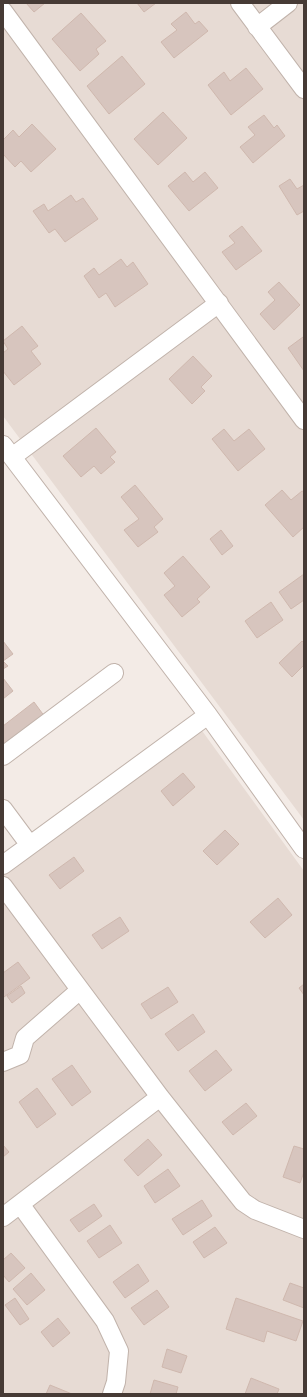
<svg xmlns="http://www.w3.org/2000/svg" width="307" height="1397" viewBox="0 0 307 1397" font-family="Manrope,sans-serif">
<rect width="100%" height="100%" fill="#f3ebe6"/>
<!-- residential -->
<path fill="#e7dbd4" d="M3,3h301v817l-301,-404z
M192,717l112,154v523h-301v-539z"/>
<!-- building -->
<path fill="#d7c5be" stroke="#cfb8ae" d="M26,3h19l-11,9z
M137,3h19l-12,9z
M186,12l9,12 4,-3 9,10 -34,27 -13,-16 16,-12 -6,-6z
M81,13l25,28 -10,8 3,5 -19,17 -28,-32z
M122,56l23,28 -36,30 -22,-28z
M246,68l17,21 -32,26 -23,-30 16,-13 6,9z
M163,112l24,26 -29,27 -24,-26z
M264,115l10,13 3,-3 8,11 -32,27 -13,-16 15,-12 -7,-8z
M32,124l24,25 -25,23 -10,-11 -6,6 -12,-13v-14l10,-10 6,7z
M185,172l8,10 12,-10 13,16 -29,23 -21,-25z
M290,179l7,10 7,-4v26l-7,4 -18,-29z
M71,195l5,7 7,-4 15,21 -33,23 -10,-13 -6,4 -16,-22 11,-7 4,7z
M242,226l20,25 -26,19 -14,-18 13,-9 -6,-7z
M121,259l6,8 6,-5 15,22 -33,23 -9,-14 -7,5 -15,-22 10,-8 5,7z
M279,282l21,23 -26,25 -14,-16 15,-14 -7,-8z
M22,326l16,20 -7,5 10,13 -27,21 -11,-14v-18l5,-4 -5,-8z
M303,337l1,1v33l-16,-23z
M193,356l19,20 -11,11 4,4 -13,13 -23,-25z
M96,428l20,24 -6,5 5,5 -14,12 -7,-8 -13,11 -18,-21z
M224,429l10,12 15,-12 16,20 -27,22 -26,-32z
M135,485l28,34 -9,8 4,5 -20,15 -14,-17 15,-11 -18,-22z
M282,490l9,10 11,-9 2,1v35l-11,10 -28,-32z
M221,530l12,16 -11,9 -12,-16z
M183,556l27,31 -13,12 3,3 -18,15 -18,-22 11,-9 -11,-13z
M304,574v26l-13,9 -12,-17z
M271,602l12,18 -26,18 -12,-17z
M3,641l10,13 -10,7 5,5 -5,3z
M302,641l2,2v22l-12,12 -13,-14z
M3,678l10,13 -10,8z
M34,702l11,15 -42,31v-22z
M183,773l12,14 -22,19 -12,-15z
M225,830l14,14 -22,21 -14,-14z
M74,857l10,14 -24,18 -11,-14z
M278,898l14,17 -27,23 -15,-16z
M120,917l9,14 -27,18 -10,-14z
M18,962l12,16 -26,19 -1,-2v-22z
M304,984v11l-5,-7z
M21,986l4,7 -13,10 -5,-7z
M168,987l10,15 -27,17 -10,-15z
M193,1014l12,18 -27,19 -13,-17z
M216,1050l16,20 -27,21 -16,-20z
M72,1065l19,27 -19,14 -20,-27z
M37,1088l19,26 -19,14 -18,-26z
M246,1103l11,13 -24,19 -11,-13z
M148,1139l14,16 -24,21 -14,-16z
M3,1145l6,7 -6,5z
M294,1146l10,3v23l-4,11 -17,-6z
M168,1169l12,17 -25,17 -11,-17z
M202,1200l10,16 -29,19 -11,-16z
M94,1204l8,12 -23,16 -9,-12z
M110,1225l12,18 -23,15 -12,-17z
M215,1227l12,16 -23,15 -11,-16z
M11,1253l14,15 -16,14 -6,-7v-15z
M138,1264l11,17 -24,17 -12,-16z
M31,1273l14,17 -18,15 -14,-16z
M290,1283l14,5v20l-21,-8z
M157,1290l12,17 -25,18 -13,-17z
M15,1298l14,21 -9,6 -15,-20z
M236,1298l67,23 -7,20 -29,-10 -3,11 -38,-13z
M58,1318l12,15 -17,14 -12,-15z
M167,1349l20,7 -6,17 -19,-6z
M251,1378l28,11 -2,5h-32z
M154,1380l24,7 -2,7h-26z
M50,1385l22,9h-26z"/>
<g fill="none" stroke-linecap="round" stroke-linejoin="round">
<defs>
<path id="minor" d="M240,3l64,86
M3,11l301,409
M257,27l31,-24
M3,445l205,270 96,134
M12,457l207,-154
M3,756l111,-83
M3,809l26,35
M3,865l205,-150
M3,886l157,211 83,105 12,8 49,19
M3,1062l17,-7 5,-17 55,-48
M20,1204l85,117 14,30 -3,31 -4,12
M3,1217l157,-120"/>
</defs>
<!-- minor casing -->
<use href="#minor" stroke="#c1b3ab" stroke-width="20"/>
<!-- minor -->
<use href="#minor" stroke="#fff" stroke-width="18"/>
</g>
<!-- border -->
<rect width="307" height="1397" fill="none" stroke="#463a35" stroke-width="8"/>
</svg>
